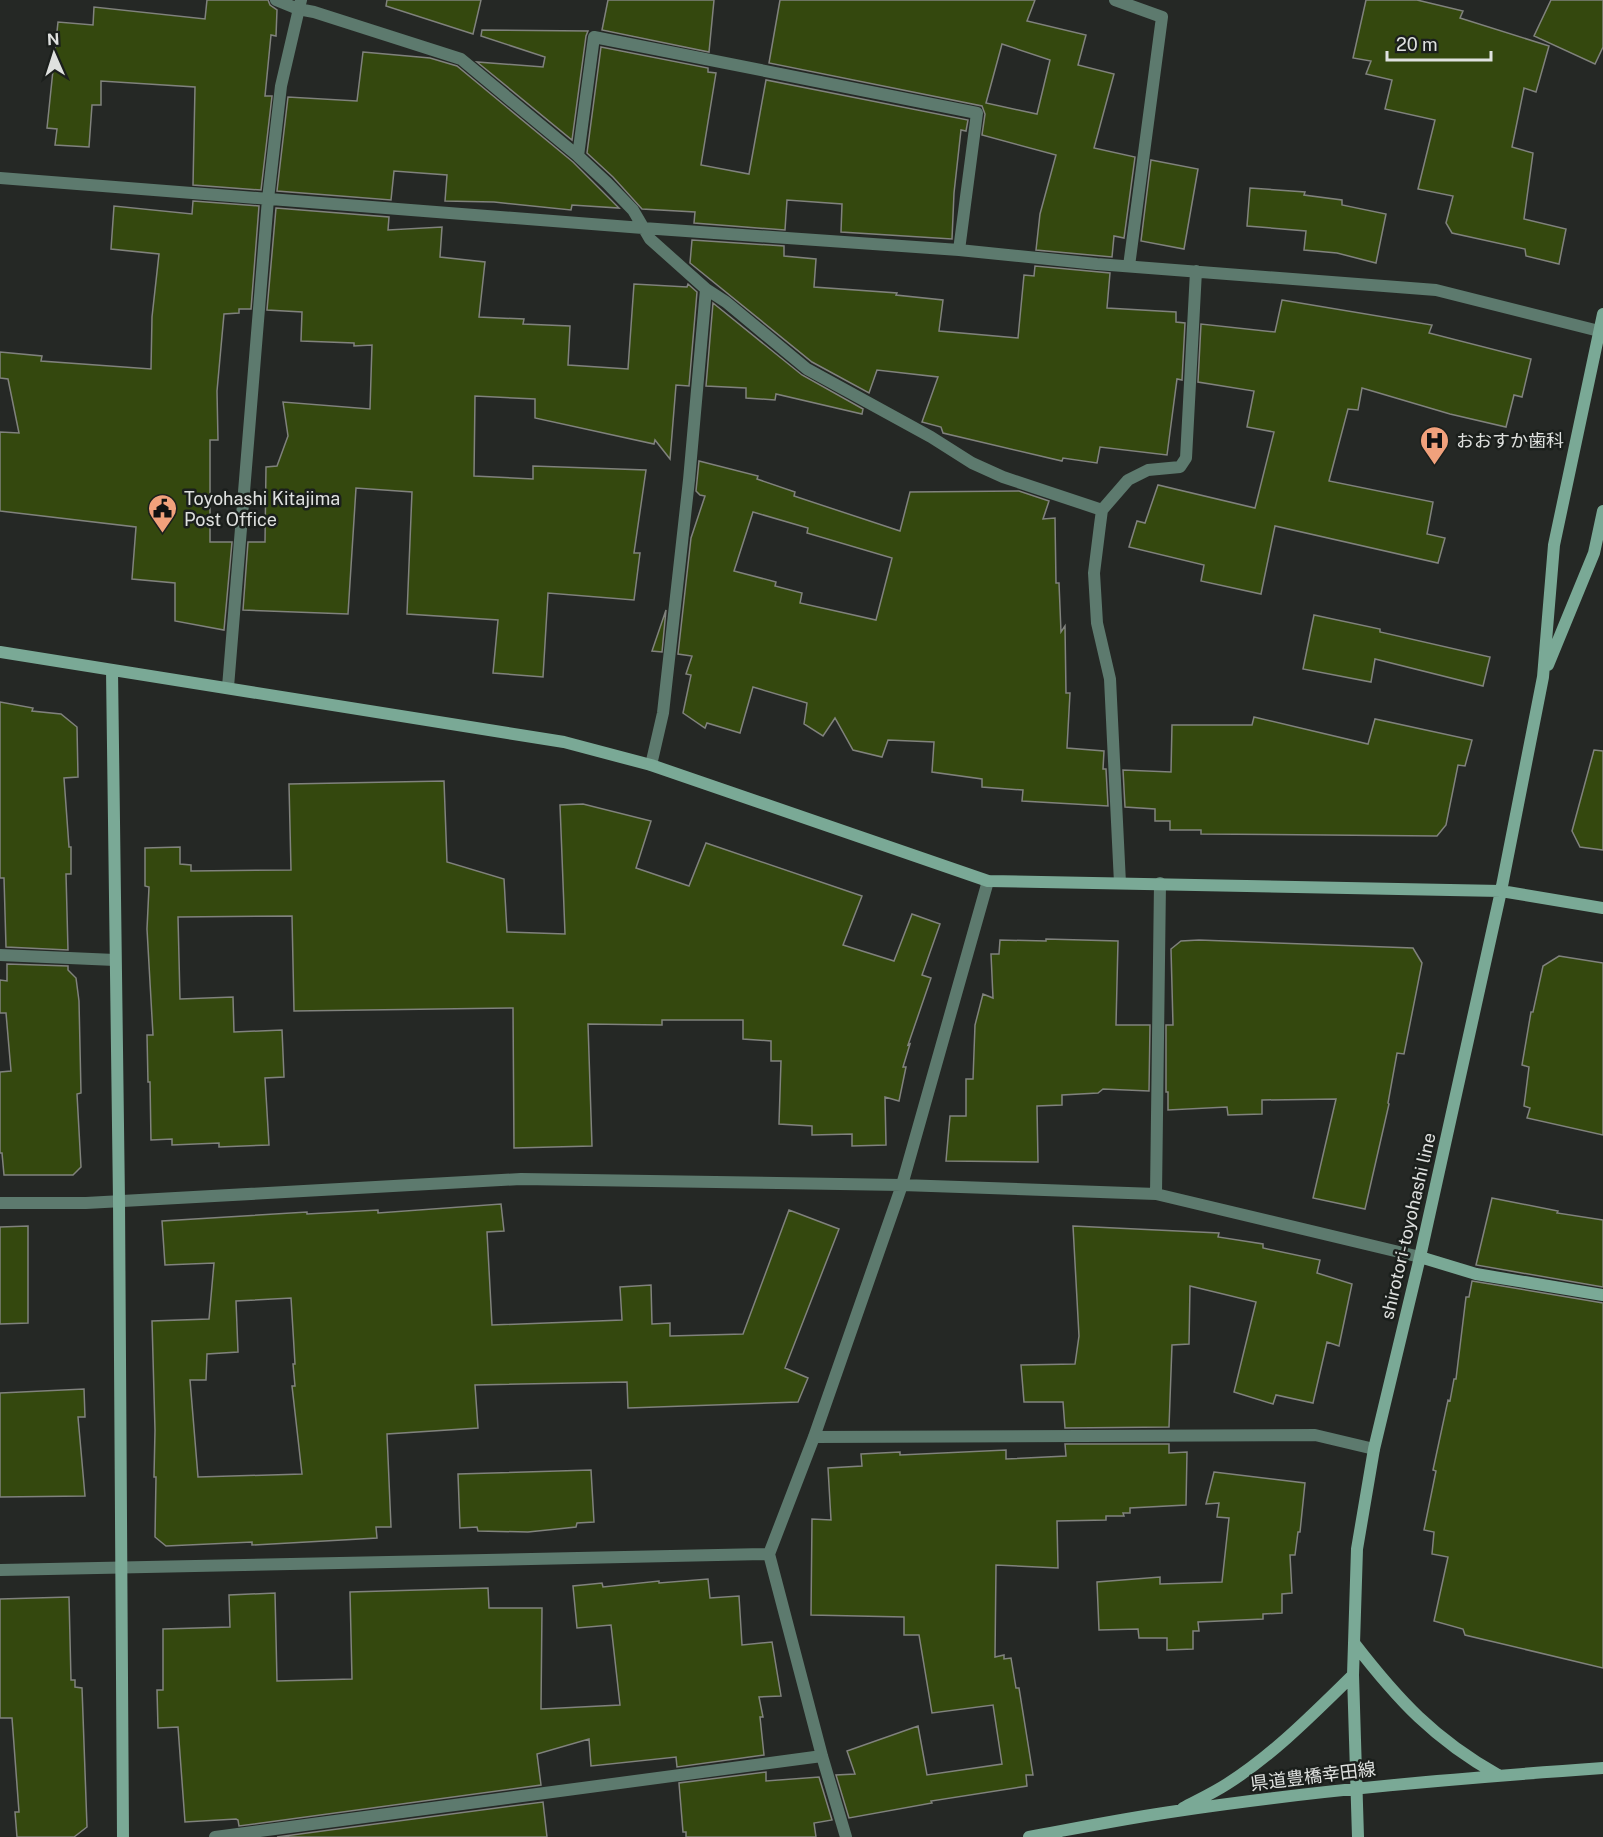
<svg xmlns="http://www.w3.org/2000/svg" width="1603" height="1837" viewBox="0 0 1603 1837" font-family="'Public Sans','Noto Sans JP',sans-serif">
<rect width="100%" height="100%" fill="#252825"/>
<!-- building -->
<path fill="#34480e" stroke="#80827d" stroke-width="1.5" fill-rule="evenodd" d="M207,0h61l2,5 7,5 -1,26 -5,-1 -6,61h7l-11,94 -68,-5 2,-98 -94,-6v24h-9l-3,42 -34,-2 2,-16 -10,-1 11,-106 35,3 1,-18 111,12z
M387,0h94l-8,34 -87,-28z
M608,0h106l-5,52 -107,-22z
M780,0h255l-8,21 59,14 -8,30 36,9 -20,74 41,9 -11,81 -10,-2 -2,21 -76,-7 4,-36 16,-59 -74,-20 3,-21 -3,-8 -213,-43zM1002,44l48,16 -13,54 -51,-11z
M1366,0h51l46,11 -3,7 89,28 -13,46 -12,-4 -12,59 21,6 -9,66 42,10 -7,35 -33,-8 -1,-7 -73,-16 -6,-10 7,-27 -35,-7 17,-69 -50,-11 7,-29 -26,-6 5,-13 -18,-3z
M1551,0h52v47l-8,17 -61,-28z
M482,30l106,1 -2,5 -14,104 -95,-78 66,5 2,-10 -64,-21z
M601,47l107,21v4l8,1 -15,92 48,9 17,-94 202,40 -2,11 -5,-1 -7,63 -2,46 -111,-7 1,-28 -55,-4 -2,30 -91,-7 1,-11 -53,-3 -29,-32 -26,-24z
M363,52l67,6 27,8 116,96 46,46 -47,-3 -1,5 -77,-8 -49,-1 2,-26 -53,-4 -3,29 -114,-9 11,-94 69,4z
M1151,160l47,9 -14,80 -43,-8z
M1250,188l55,4 -1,3 38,5v5l44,9 -10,49 -39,-10 -33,-3 2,-19 -59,-5z
M193,201l66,5 -8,103h-12v4l-15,1 -7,77 1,49h-8v102h22l-8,88 -49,-9v-38l-43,-4 4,-52 -136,-16v-79l19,1 -11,-54 -8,-1v-26l42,4 -1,5 110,8 1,-52 7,-63 -48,-5 3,-43 78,8z
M276,208l113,9 -1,13 54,-3 -2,30 45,5 -6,55 45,2 -1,5 47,2 -2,39 60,4 6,-85 53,3 1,-3 9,8 -8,94 -13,-1 -6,74 -15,-19 -1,4 -119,-26v-19l-60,-3 -1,80 59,3v-13l113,4 -12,83h6l-6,47 -86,-7 -5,84 -50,-4 5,-53 -91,-6 5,-122 -56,-4 -8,126 -105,-4 5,-68h17l1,-75 11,-1 11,-30 -5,-34 87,7 2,-64 -18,1v-3l-53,-2 1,-29 -35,-2z
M692,240l92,6v10l32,3 -2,28 83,6 -1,2 47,5 -4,31 79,7 6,-63 10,1 1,-10 75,7 -3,35 69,4v10l9,1 -3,57 -5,-1 -10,76 -67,-8 -3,16 -34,-5 -1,3 -119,-28 -2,-6 -19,-5 16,-45 -61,-7 -8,23 -57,-31 -122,-99z
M1282,300l150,25 -3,8 102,26 -9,38 -8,-2 -8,32 -56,-13 -88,-26 -4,22 -10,-1 -19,72 104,21 -6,32 18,4 -7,25 -163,-37 -14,68 -60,-13 3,-16 -75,-18 8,-26 8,2 13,-38 97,23 19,-76 -27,-5 7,-36 -56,-9 3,-58 74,8z
M713,303l89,72 61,34 -1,5 -86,-20 -1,6 -29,-2v-10l-40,-2z
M699,461l59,15 -1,3 38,13 -1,4 106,35 10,-39 109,-1 30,10 -6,18 12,-1 1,65h3l2,49 4,-6 1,67h4l-3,55 37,3 -1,18h3l2,37 -86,-5 1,-11 -41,-3v-8l-50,-7 2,-30 -46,-2 -6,17 -29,-7 -18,-32 -12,18 -19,-12 3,-21 -54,-16 -13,46 -33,-10 -2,5 -22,-15 8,-38 -5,-1 6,-18 -14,-2 13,-116 14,-42 -5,-1 -4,-4zM753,512l55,16 -1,5 85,25 -16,62 -76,-17 2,-10 -27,-7 1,-4 -42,-11z
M666,610l-4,42 -10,-1z
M1314,615l66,14v3l110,25 -7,29 -108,-27 -4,23 -68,-13z
M0,702l33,6 -1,3 29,3 16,13 1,50 -14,1 5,69h2v27h-5l2,76 -62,-3 -2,-69h-4z
M1254,717l114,27 7,-25 97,21 -7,26 -7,-1 -12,60 -9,11 -236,-2v-4h-31v-9h-15v-12l-30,-2 -2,-37 48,2 1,-47h80z
M1594,750l9,1v99l-23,-3 -8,-16z
M444,781l3,81 57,17 3,53 58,2 -5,-129 23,-1 68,17 -15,47 53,18 17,-43 156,53 -19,49 51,16 18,-47 28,10 -18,51 9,3 -23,67 2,-1 -7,23h3l-7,34 -14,-4 1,48 -34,1v-12l-40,1v-9l-33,-2 2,-63h-10v-20l-28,-2v-19h-81v5l-74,-1 4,122 -78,2 -1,-140 -219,3 -2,-95 -114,1 2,82 53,-2 1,35 48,-2 2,47 -19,1 4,67 -50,2v-4l-47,2v-6l-21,1 -1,-58h-2l-1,-47h6l-6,-106 2,-42 -4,-1v-38l35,-1v17l11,1v6l100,-1 -2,-86z
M1046,939l72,2 -2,84h34l-1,66 -46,-2 -5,4 -36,2v10l-25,1 1,56 -92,-1 4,-45h16v-37h7l2,-54 8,-31 10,4 -2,-44h8l1,-14 46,1z
M1199,940l214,8 9,15 -18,91 -7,-1 -9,50 1,1 -24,105 -52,-11 23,-99 -74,1v14l-34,1 -1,-8 -59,3v-18h-2v-67h7l-2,-76 10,-8z
M1559,956l44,7v172l-76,-17 3,-10 -6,-2 5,-39 -7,-2 9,-53h2l10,-46z
M7,964l61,2v4l8,8 3,23 2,92 -4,1 4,73 -8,8h-69l-2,-22h-2v-81l11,-1 -5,-58h-6v-33l7,1z
M1492,1198l66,13 -1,2 46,7v67l-127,-22z
M501,1204l3,27 -17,1 5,93 130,-5 -2,-33 31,-2 1,39 18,-1v13l73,-2 46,-124 50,19 -54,139 23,10 -10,24 -170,6 -1,-26 -152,3 3,43 -91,6 4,93h-15l1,11 -125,7v-3l-86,4 -11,-9 1,-60h-2l1,-47 -3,-109 57,-2 5,-56 -49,2 -3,-44 145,-9v2l71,-4v3zM291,1298l4,66h-2l2,22h-3l10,88 -104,3 -8,-97h16l1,-26 31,-2 -2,-51z
M28,1226v97l-28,1v-97z
M1073,1226l146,7 -1,4 45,7v4l57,12 -3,13 35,11 -13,62 -12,-4 -14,61 -37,-8 -3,9 -39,-12 22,-90 -66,-16 -1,58 -17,1 -3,82 -104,1 -2,-26h-39l-3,-37 54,-1 4,-28z
M1472,1281l131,22v365l-138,-33 -2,-6 -29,-8 14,-64 -16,-3 2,-22 -10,-2 12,-59 -3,-1 15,-70 2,1 4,-22h2l10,-82h3z
M84,1389l1,28h-7l7,79 -85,1v-104z
M1065,1444h104v9l18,-1 -1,53 -56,3v5h-7l1,3h-18v4l-49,1 1,47 -62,-3 -1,92 9,-2v4l7,-1 5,30h3l14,87h-7l1,11 -96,15 1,2 -83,15 -13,-43 19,-1 -8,-23 71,-25 9,49 75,-11 -9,-59 -61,8 -13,-78h-15v-18l-93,-2 1,-96 19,1 -3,-52 34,-2 -1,-12 39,-2v3l106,-5v9l60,-3z
M591,1470l3,52 -17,1 -1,4 -48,5 -50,-1 -1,-4 -17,1 -2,-54z
M1214,1472l91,11 -5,49h-2l-3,23h-5l2,38 -10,1v19l-19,1v5l-65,3 1,9h-6v18l-26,1v-12h-28l-1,-9 -39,1 -2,-48 63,-5v7l62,-2 7,-64 -12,-1 2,-14 -13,1z
M708,1579l2,19 29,-2 3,49 30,-3 9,54 -22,1 4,20h-3l4,38 -87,12 -1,-10 -85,9 -2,-27 -52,15 4,31 -302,41 -1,-6 -2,-1 -51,3 -7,-95 -20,1 -1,-38h6v-61l67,-2 -1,-32 46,-2 2,88 75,-2 -2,-87 138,-4 1,20h53l-1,101 79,-4 -9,-80 -34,3 -4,-42 29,-3 1,4 56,-6v2z
M69,1597l2,83h4v7l7,1 5,139 -13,10h-57l-2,-25h4l-7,-94h-12v-119z
M766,1772v9l53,-4 13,43 -18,3 2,14h-130v-5h-3l-4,-49z
M543,1802l4,35h-270z"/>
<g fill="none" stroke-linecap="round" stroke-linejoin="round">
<!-- street -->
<path stroke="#5d7a6e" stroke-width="12" d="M276,0l22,9 16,3 147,47 117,97 29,27 26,27 17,29 56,50 -17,191 -26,233 -12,52
M1115,0l47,17 -33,249
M578,156l16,-119 383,76 -18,137
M0,178l643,50 316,22 138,14 339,26 163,41
M706,289l20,13 81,67 124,68 41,26 31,14 99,33
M228,687l40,-488 13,-113 20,-86
M1120,883l-10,-204 -13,-56 -3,-50 6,-48 2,-15 26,-30 20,-10 32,-3 6,-9 10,-187
M0,955l115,5
M1156,1194l4,-311
M0,1203h86l435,-24 381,6 254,9 264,63
M814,1437l501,-2 59,14
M0,1570l769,-16
M215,1837l607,-81
M846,1837l-24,-81 -53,-202 45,-117 88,-252 86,-304"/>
<!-- secondary -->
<path stroke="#7aa996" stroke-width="12" d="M0,652l564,90 87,23 337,116 513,10 102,17
M1548,665l46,-112 9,-42
M112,670l7,531 4,636
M1420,1257l56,17 127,21
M1354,1643c44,57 80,96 144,132
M1183,1808c15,-8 30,-15 44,-24 47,-30 86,-70 126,-109
M1029,1837c49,-9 98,-19 148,-26 141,-21 284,-33 426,-43
M1358,1837l-5,-162 4,-126 17,-100 46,-192 81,-366 42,-214 11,-132 49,-231"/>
</g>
<!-- icons -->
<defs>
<symbol id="hospital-pin" viewBox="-11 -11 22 30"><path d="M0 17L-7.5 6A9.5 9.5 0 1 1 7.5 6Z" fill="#f1a17c" stroke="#1b1f1c"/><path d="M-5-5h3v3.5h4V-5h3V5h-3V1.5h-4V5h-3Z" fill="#111"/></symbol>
<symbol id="civic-pin" viewBox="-11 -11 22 30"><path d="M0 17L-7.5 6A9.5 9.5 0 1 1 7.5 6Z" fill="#f1a17c" stroke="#1b1f1c"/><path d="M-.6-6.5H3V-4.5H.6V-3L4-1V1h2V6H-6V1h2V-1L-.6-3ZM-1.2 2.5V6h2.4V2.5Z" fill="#111"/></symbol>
</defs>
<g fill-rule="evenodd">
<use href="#hospital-pin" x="1418" y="424" width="33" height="45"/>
<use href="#civic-pin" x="146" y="492" width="33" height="45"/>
</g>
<g text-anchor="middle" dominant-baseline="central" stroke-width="5" stroke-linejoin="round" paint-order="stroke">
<!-- poi labels -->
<g font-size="18" fill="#dfe1df" stroke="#1b1f1c" text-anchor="start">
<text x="1456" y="440">おおすか歯科</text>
<text x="184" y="498">Toyohashi Kitajima<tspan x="184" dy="21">Post Office</tspan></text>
</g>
<!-- street labels -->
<g font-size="18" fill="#dfe1df" stroke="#1b1f1c">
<text transform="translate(1408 1226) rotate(-77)">shirotori-toyohashi line</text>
<text transform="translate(1313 1776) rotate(-7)">県道豊橋幸田線</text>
</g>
</g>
<!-- north arrow -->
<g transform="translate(54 54) rotate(357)" stroke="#1b1f1c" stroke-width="4.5" paint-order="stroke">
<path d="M0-4.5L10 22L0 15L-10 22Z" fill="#dfe1df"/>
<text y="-9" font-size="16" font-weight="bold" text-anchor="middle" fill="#dfe1df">N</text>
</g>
<!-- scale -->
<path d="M1387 51v9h104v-9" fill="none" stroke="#dfe1df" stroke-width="3"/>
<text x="1396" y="51" font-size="18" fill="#dfe1df" stroke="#1b1f1c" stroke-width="4.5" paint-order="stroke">20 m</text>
</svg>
